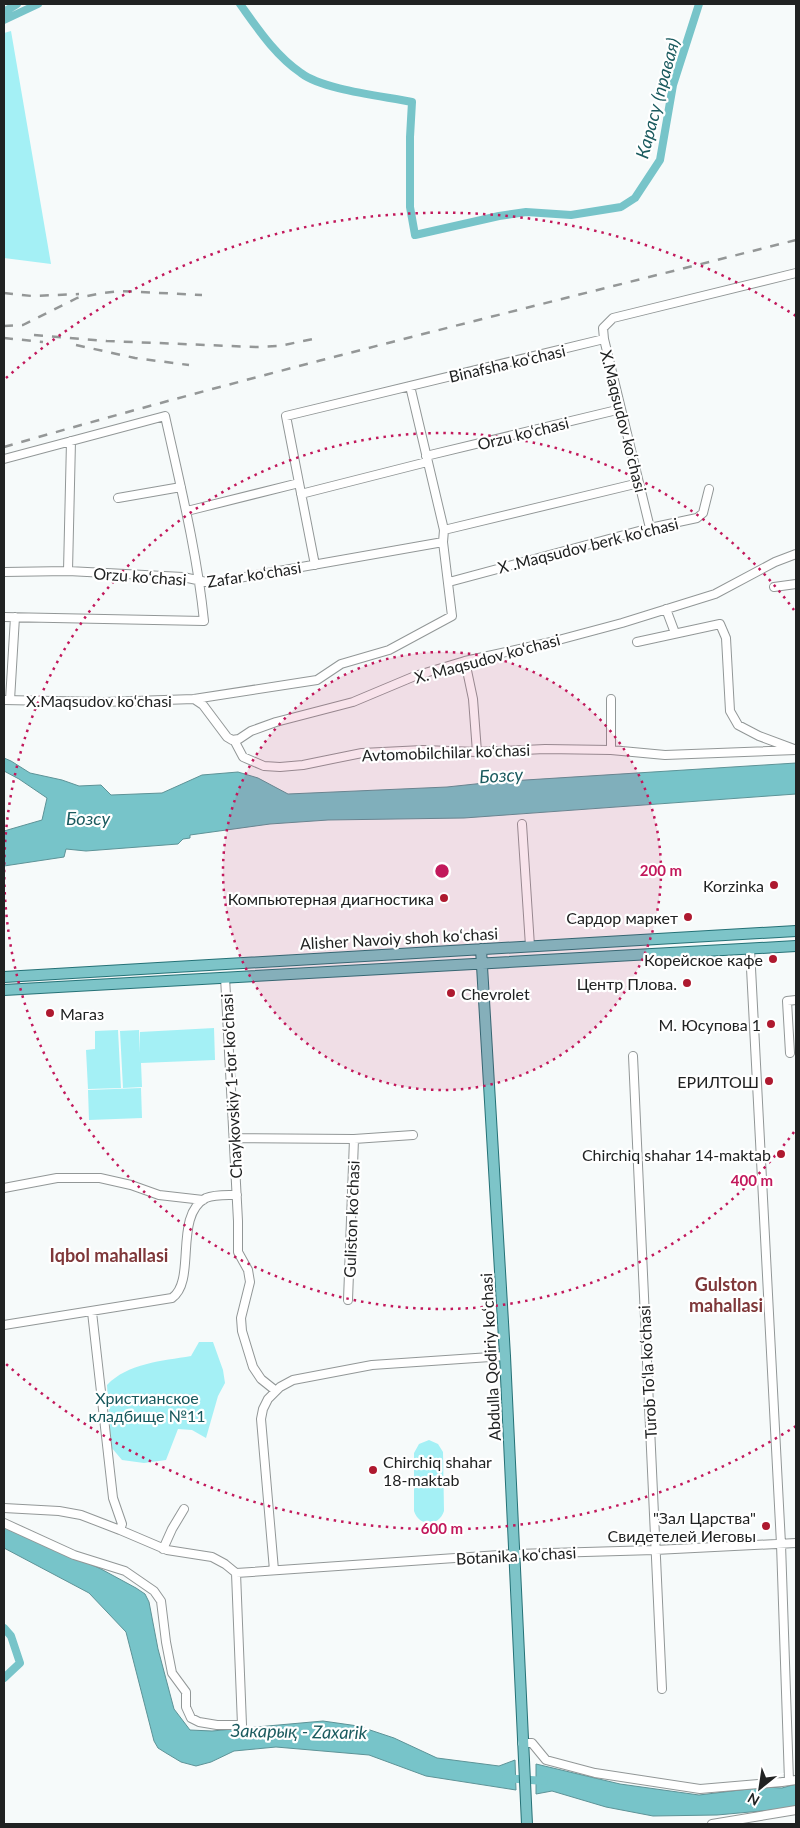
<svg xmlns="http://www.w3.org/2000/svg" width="800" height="1828" viewBox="0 0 800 1828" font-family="Lato,sans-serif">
<rect width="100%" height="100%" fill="#f6fafa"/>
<!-- green -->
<path fill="#a4f0f5" d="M11,31l40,233 -47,-6v-225z
M214,1028l1,32 -74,3 1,24 -19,1 -3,-57 19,-1 1,23v-21z
M118,1030l3,58 -33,1 -2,-39 9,-1v-18z
M141,1088l1,30 -53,2 -1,-30z
M199,1342h14l10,28 2,13 -7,13 -12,42 -14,-8 -14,-1 -12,31 -22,3 -22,-3 -11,-13 -4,-62c21,-22 55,-24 84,-29z
M429,1440l9,4 5,8 1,59c-5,16 -25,16 -30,0v-58l5,-9z"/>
<!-- water -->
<path fill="#77c4c9" stroke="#5d9397" d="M4,758l7,3 19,12 32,7 17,6 22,-1 10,10 51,-2 40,-18 36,-3 20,6 30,16 159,-7 47,-5 302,-19v31l-332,24 -136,2 -58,4 -80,11v3l-7,1 -5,5 -92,7 -20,-2 -2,8 -60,9v-35l38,-11 5,-22 -28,-19 -15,-8z
M4,1526l97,43 35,19 9,6 4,8 9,47 16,60 16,21 22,1 111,-10 35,5 36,12 43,20 62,8 16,-6 1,30 -90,-14 -57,-21 -93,-8 -42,4 -23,11 -15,4 -15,-4 -15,-9 -8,-5 -4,-7 -28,-109 -37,-39 -85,-45z
M536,1764l84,20 79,11 66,-8 17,1 14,-4v22l-12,3 -67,6 -64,1 -47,-9 -54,-16 -16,3z"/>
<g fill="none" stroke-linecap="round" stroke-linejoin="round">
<!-- canal -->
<path stroke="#77c4c9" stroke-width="8" d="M240,4c18,25 35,51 61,69 22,17 82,23 111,29l-2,35v70l5,28 84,-19 27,-4 45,3 50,-8 14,-9 25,-38 13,-75 26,-81
M4,12l13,-8
M4,20l34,-16
M4,1628l7,8 9,27 -16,15
M506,1778l38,3"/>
<defs>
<path id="minor" d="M426,456l195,-47
M4,459l161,-43c15,68 32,136 39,205l-200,-4
M301,494l126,-32
M118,498l63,-11
M187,511l112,-28
M650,528l-46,-189 -1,-11 10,-10 183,-45
M444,530l195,-47
M315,565l-29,-149 318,-77
M68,571l3,-130
M4,572l64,-1 115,6 28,6 232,-41
M449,582l201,-54 47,-10 6,-5 6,-24
M774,587l22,-3
M666,609l9,24
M637,642l83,-18 6,14 4,73 8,14 21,11 35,13
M465,661l8,38 4,53
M194,699l9,6 24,32 5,3 7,-1 12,-8 25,-9 77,-20 62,-26 50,-15 86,-19 71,-19 93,-29 60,-32 21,-8
M611,699v51
M4,700l100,2 90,-3 123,-19 24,-16 48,-14 63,-34 -9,-74 1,-12 -34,-144
M10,700l5,-83
M234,740l9,17 21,9 16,1 23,-2 59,-12 61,-3 54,2 68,-3 66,1 54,5 131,-5
M522,824l8,122
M750,949l31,595 8,237
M225,977l13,244v31l10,18 2,12 -9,36 1,13 11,36 8,12 15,12
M790,1053l-3,-52 9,-1
M633,1056l29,633
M234,1138l120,1 59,-4
M4,1188l53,-10h43l31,7 28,10 44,5
M348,1300l6,-161
M92,1312l21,186 9,26 -2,6
M4,1325l168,-27c25,-17 1,-83 34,-100 9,-4 22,-3 31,-3
M4,1508l55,3 22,4 39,15 47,20 45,7 13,7 11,9
M4,1523l70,32 51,16 29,20 7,10 5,41 6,31 14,19v15l5,11 8,4 18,3h25l-6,-152
M163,1549l9,-20 12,-20
M274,1570l-13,-151 2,-10 5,-10 12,-12 13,-7 79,-15 133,-9
M236,1573l279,-19 140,-4 141,-7
M522,1743h10l14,17 49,13 105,16 82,-7 14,-2
M712,1824l84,-14"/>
<path id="major" d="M481,949l24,407 22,468
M4,977l792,-46
M4,990l792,-44"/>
</defs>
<!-- minor casing -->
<use href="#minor" stroke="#929797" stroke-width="10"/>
<!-- major casing -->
<use href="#major" stroke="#257176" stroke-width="12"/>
<!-- minor -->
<use href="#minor" stroke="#fff" stroke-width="8"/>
<!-- major -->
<use href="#major" stroke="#7dc4c8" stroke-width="10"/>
<!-- rail -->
<path stroke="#949797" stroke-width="2.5" stroke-dasharray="9 9" stroke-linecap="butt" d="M4,293l28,3 47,-2
M4,326l19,-1 54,-27 25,-5 18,-2 82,4
M34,335l73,6 149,6 23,-1 34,-7
M4,338l39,4
M76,345l59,13 54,7
M4,447c262,-76 528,-140 792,-207"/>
</g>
<!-- distance rings -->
<circle cx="442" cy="871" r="219" fill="#c2185b" fill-opacity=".12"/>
<g fill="none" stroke="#c2185b" stroke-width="2.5" stroke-dasharray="2.5 5">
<circle cx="442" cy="871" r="219"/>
<path d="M794 1132A438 438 0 1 1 794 610"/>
<path d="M796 1426A658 658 0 0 1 6 1364M6 378A658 658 0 0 1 796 316"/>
</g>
<!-- markers -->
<g fill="#ae192f" stroke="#fff" stroke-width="2">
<circle cx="774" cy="885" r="5"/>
<circle cx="444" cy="898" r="5"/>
<circle cx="688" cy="917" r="5"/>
<circle cx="773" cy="959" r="5"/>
<circle cx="687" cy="983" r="5"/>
<circle cx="451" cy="993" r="5"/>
<circle cx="50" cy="1013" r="5"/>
<circle cx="771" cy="1024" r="5"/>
<circle cx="769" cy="1081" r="5"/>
<circle cx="781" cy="1154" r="5"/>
<circle cx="373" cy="1470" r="5"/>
<circle cx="766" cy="1526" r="5"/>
</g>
<g text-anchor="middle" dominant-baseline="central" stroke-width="4.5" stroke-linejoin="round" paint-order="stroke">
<!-- street labels -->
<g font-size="16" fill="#202222" stroke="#fff">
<text transform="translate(507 363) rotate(-13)">Binafsha ko‘chasi</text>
<text transform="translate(624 421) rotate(76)">X.Maqsudov ko‘chasi</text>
<text transform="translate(523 433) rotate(-14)">Orzu ko‘chasi</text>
<text transform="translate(588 545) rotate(-14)">X .Maqsudov berk ko‘chasi</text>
<text transform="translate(254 574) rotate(-9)">Zafar ko‘chasi</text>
<text transform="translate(140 576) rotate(4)">Orzu ko‘chasi</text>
<text transform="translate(487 658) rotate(-15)">X. Maqsudov ko‘chasi</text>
<text x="99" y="700">X.Maqsudov ko‘chasi</text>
<text transform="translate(446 752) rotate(-2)">Avtomobilchilar ko‘chasi</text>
<text transform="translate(399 938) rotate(-3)">Alisher Navoiy shoh koʻchasi</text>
<text transform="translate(231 1086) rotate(-93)">Chaykovskiy 1-tor ko‘chasi</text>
<text transform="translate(351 1219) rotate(-88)">Guliston ko‘chasi</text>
<text transform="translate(490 1357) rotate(-93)">Abdulla Qodiriy ko‘chasi</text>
<text transform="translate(647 1372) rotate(-93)">Turob To‘la ko‘chasi</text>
<text transform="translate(516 1555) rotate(-3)">Botanika ko‘chasi</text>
</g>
<!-- poi labels -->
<g font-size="16" fill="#202222" stroke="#fff" text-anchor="end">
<text x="764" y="885">Korzinka</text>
<text x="434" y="898">Компьютерная диагностика</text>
<text x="678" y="917">Сардор маркет</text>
<text x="763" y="959">Корейское кафе</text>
<text x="677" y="983">Центр Плова.</text>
<text x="461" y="993" text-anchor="start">Chevrolet</text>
<text x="60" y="1013" text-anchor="start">Магаз</text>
<text x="761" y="1024">М. Юсупова 1</text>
<text x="759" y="1081">ЕРИЛТОШ</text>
<text x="771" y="1154">Chirchiq shahar 14-maktab</text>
<text x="383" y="1461" text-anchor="start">Chirchiq shahar<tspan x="383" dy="18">18-maktab</tspan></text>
<text x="756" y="1517">"Зал Царства"<tspan x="756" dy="18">Свидетелей Иеговы</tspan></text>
</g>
<!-- park labels -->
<g font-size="16" fill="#16585c" stroke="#fff">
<text x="147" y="1397">Христианское<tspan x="147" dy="18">кладбище №11</tspan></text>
</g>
<!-- water labels -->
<g font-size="18" font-style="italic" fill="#1b5b5f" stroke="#fff">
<text transform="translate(657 98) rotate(-75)">Карасу (правая)</text>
<text transform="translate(501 775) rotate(-3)">Бозсу</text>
<text x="88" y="818">Бозсу</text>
<text transform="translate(299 1731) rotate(1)">Закарық - Zaxarik</text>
</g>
<!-- neighbourhood labels -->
<g font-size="18" font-weight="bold" fill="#7f3739" stroke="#fff">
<text x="109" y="1255">Iqbol mahallasi</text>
<text x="726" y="1284">Gulston<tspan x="726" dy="21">mahallasi</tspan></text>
</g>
</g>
<circle cx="442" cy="871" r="8" fill="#c2185b" stroke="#fff" stroke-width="2.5"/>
<g font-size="15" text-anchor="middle" font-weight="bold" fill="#c2185b" stroke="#fff" stroke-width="4.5" stroke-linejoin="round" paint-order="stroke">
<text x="661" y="876">200 m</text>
<text x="752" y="1186">400 m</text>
<text x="442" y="1534">600 m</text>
</g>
<!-- border -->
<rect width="800" height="1828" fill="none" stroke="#202222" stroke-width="10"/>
<!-- north arrow -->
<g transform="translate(760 1788) rotate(210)" stroke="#ffffff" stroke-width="4" paint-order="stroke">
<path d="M0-4L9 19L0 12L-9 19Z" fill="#202222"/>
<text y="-8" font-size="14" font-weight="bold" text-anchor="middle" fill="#202222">N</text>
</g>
</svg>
